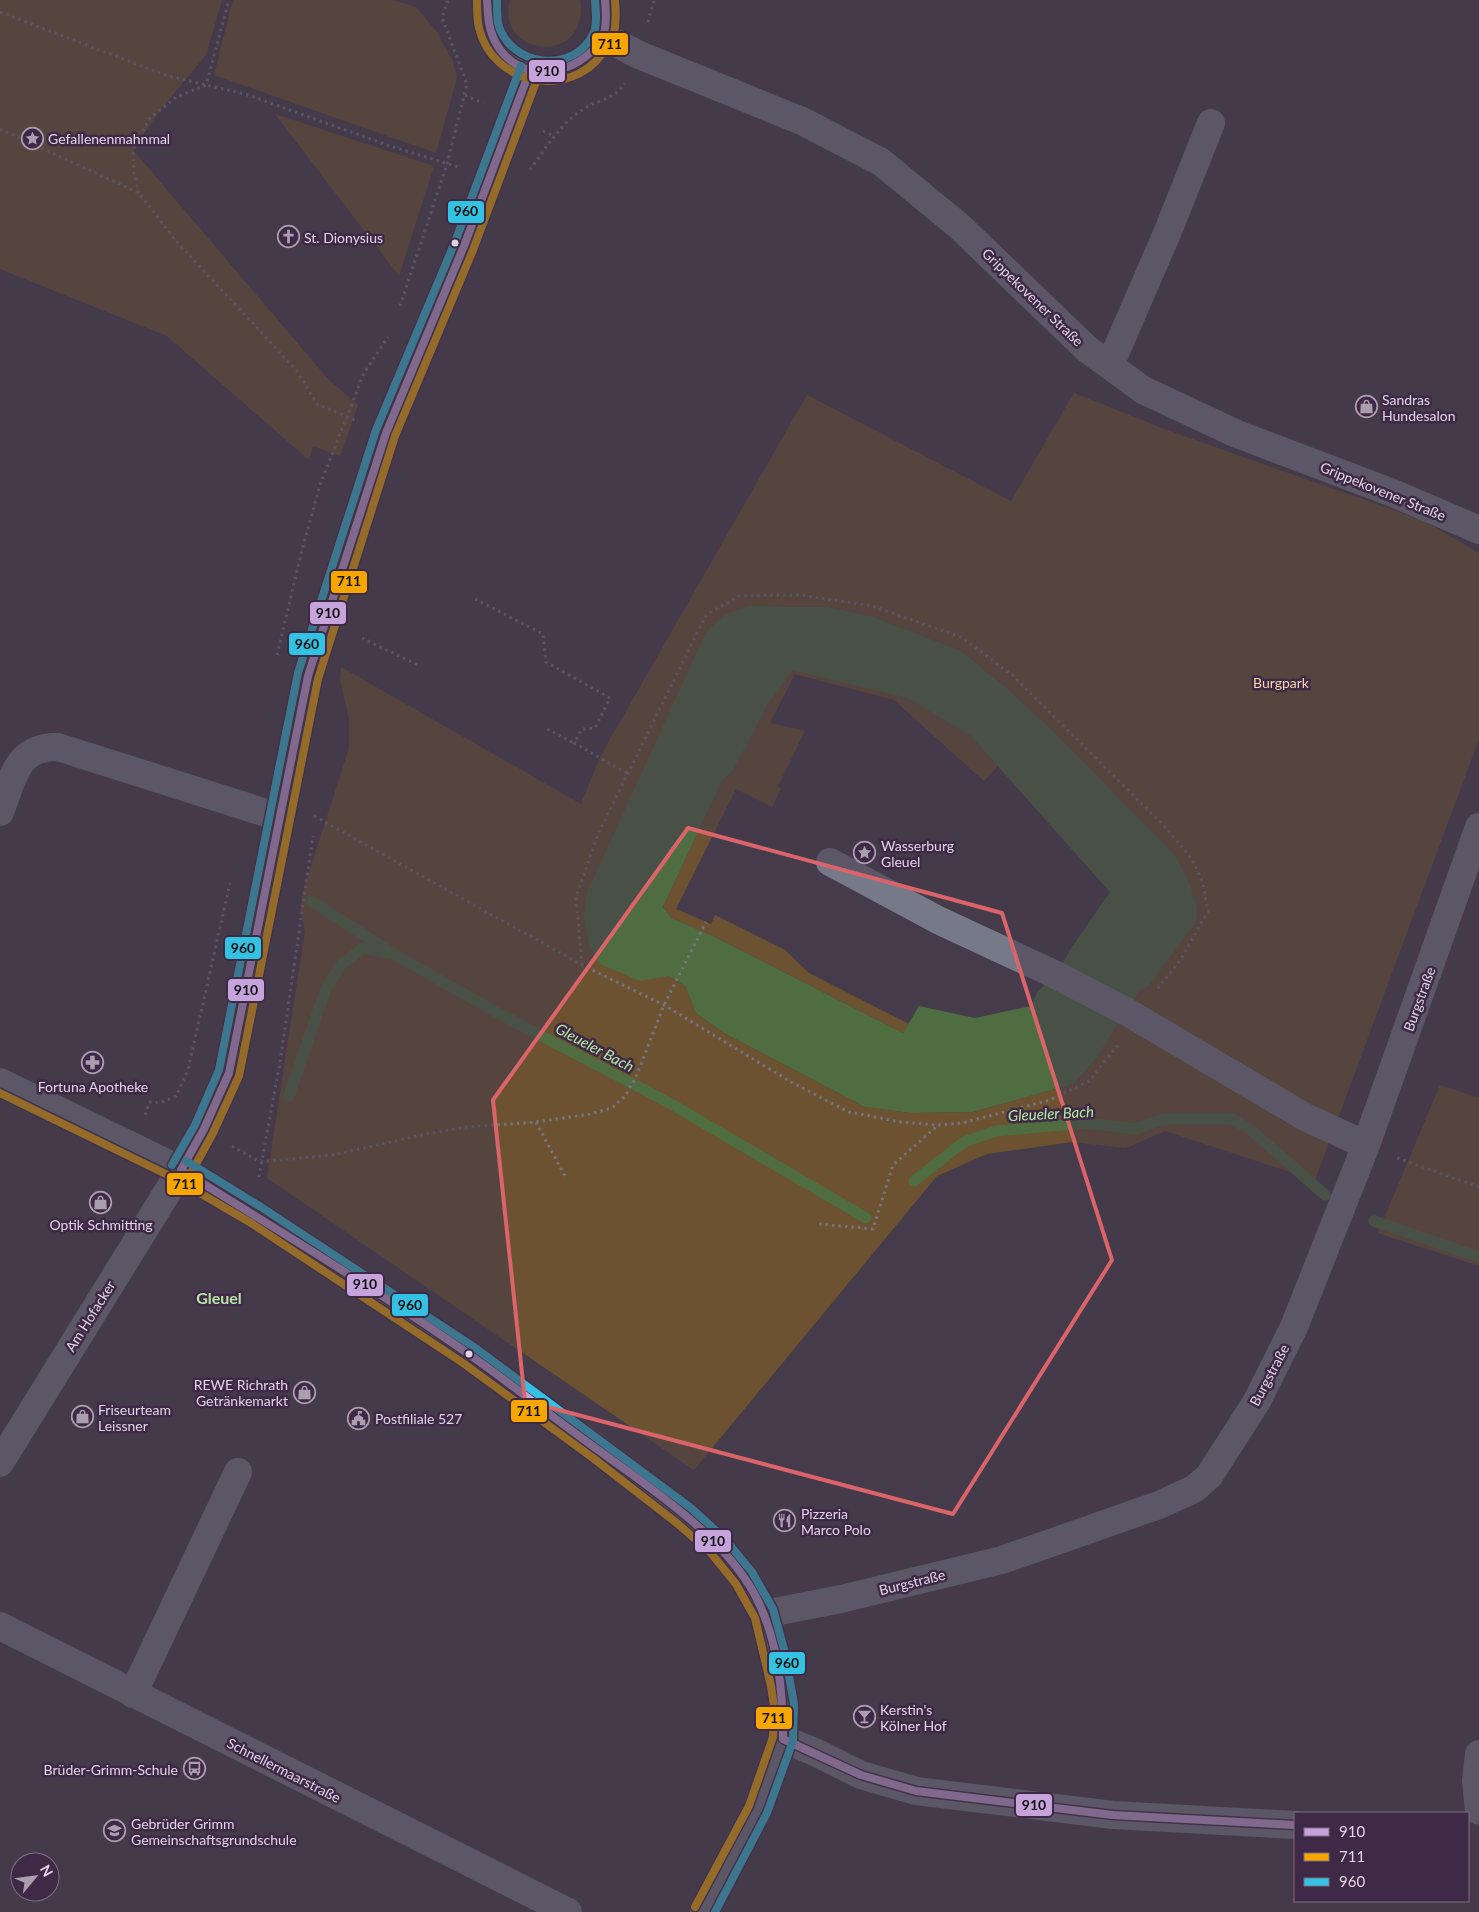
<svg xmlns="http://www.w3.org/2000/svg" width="1479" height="1912" viewBox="0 0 1479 1912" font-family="Lato,sans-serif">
<rect width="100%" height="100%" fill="#463b4b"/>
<!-- green -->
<path fill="#6c5230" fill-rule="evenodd" d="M0,0h222l-16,55 -46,55 -27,40 195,229 30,26 -18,51 -27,-10 -4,14 -142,-124 -167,-67z
M233,0h159l24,7 21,25 15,28 5,17 -21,76 -222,-78z
M510,0h70c10,67 -85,57 -70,0z
M275,114l159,52 -35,110z
M1074,393l93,37 257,91 55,32v186l-164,441 -150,-49 -39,17 -54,-6 -85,12 -50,22 -243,294 -427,-292 38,-247 -4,-22 1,-14 47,-147v-29l-9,-40 1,-12 240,137 20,-49 206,-360 204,106zM749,606l79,1 46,10 87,34 49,40 45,42 120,122 22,53 -2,13 -47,66 -9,4 -46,72 -20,21 -100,28 -62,1 -46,-6 -141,-74 -28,-20 -11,-27 -16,-10 -69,-12 -11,-18 -5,-29 122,-285z
M792,669l115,29 64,38 27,30 -14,15 -90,-81 -99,-26 -25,49 35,8 -27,55 3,3 -9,18 -36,-18 -60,120 35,15 4,-9 70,35 24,23 100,51 -6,9 -194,-99 -38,-16 -8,-11 60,-128 10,-8 33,-64z
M1440,1085l39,13v168l-101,-33z"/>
<!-- water -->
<path fill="#4f6d40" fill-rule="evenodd" d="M749,606l79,1 46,10 87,34 49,40 45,42 120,122 15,30 7,23 -1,13 -48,66 -9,4 -46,72 -20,21 -100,28 -62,1 -46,-6 -141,-74 -28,-20 -11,-27 -16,-10 -29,5 -40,-17 -11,-18 -5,-29 3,-24 119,-261 19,-17zM792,670l115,28 64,38 139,156 -40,58 -14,25 -18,16 -7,15 -56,12 -56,-12 -16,27 -194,-99 -38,-16 -8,-11 60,-128 10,-8 33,-64z"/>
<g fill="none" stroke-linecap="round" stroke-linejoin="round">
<!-- stream -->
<path stroke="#4f6d40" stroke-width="11" d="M311,901l86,55 101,57 175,92 193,113
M289,1096l37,-108 15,-23 22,-17 23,5
M914,1181l50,-39 32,-11 90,-8 50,6 27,-10h69l19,11 74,65
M1374,1221l105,36"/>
<!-- path -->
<path stroke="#757481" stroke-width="3" stroke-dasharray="2.5 4" stroke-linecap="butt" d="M0,12l165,63 83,20 139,50 71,22
M648,22l6,-22
M465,95l18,8
M0,129l139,64 37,48 121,130 20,33 38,16
M543,131l11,5
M530,170c17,-23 31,-49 57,-63 13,-7 31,-10 37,-24
M139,193l-5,-19 -1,-24 16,-31 27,-22 30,-12 23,-85
M400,306l47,-142 20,-80 -25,-66 6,-18
M475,599l68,35 3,28 64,36 -15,30 -13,1 -8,14 53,30
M362,638l58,28
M277,655l25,-105 18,-65 44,-112 24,-36
M547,729l27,14
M314,816l268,149 82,40 127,77 58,30 52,10 37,3 24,-2 88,-23 39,-19 29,-36
M582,965l-6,-68 22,-63 108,-219 33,-19 61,-1 73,11 90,32 50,38 151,150 28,33 11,24 5,28 -27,48 -25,32
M145,1115l5,-13 10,1 16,-7 12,-26 42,-187
M536,1122l30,56
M232,1146l28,16 73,-7 93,-21 41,-7 69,-5 54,-8 22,-6 13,-12 11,-19 28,-72 42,-83
M1397,1158l82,29
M259,1177l21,-115 33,-226
M819,1224l54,5 20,-64 44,-39"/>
<!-- minor -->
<path stroke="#767a88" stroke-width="28" d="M487,0c-8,74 84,99 115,38 3,-5 2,-13 3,-19 0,-6 1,-13 0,-19
M603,36l36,19 163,66 79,41 78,64 128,123 56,41 94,44 156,59 86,37
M1110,365l58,-134 43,-108
M0,812c13,-33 16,-66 58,-65l221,70
M830,862l108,58 118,55 71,37 178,105 61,28
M0,1082l181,88 75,45 213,140 130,95 85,66 33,29 27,33 20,36 17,70 3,21 -1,34 -25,71 -54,102
M0,1463l181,-293 23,-41 25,-56 79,-397 78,-243 78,-187 66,-176
M764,1614l77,-15 161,-39 157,-55 35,-16 15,-13 48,-75 37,-74 72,-182 113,-318
M0,1626l568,286
M133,1694l105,-222
M783,1739l32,13 46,23 55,16 197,24 182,10
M1479,1754l-3,27 3,30"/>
<defs>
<path id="bus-1" d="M487,0c1,16 1,30 10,45 24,41 83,31 105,-7 5,-9 4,-27 3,-38
M181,1170l23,-41 25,-56 79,-397 78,-243 78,-187 66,-176
M181,1170c97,60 196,120 289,185 37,26 72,54 109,81 59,44 140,93 176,159 23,44 28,95 28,144
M783,1739l78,36 55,16 197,24 182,10"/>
<path id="bus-2" d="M477,1c0,8 0,18 2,27 13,56 89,72 123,26 4,-5 9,-10 11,-16 3,-11 3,-26 2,-38
M0,1093l176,86 75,44 212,140 130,95 85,66 32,28 26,32 19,34 16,68 3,20 -1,31 -24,69 -54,101
M190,1175l23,-42 26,-57 79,-397 77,-243 78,-186 66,-176"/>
<path id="bus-3" d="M497,0c0,7 0,16 1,23 11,44 77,53 96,9 3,-8 2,-22 1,-31
M186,1161l75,46 213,140 217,161 33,30 28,34 21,37 12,44 9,51 -1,37 -26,72 -52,99
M172,1165l23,-40 24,-55 79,-397 78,-243 79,-188 66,-176"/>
</defs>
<!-- bus-1 casing -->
<use href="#bus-1" stroke="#3e2a47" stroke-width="11"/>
<!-- bus-2 casing -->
<use href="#bus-2" stroke="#3e2a47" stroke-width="11"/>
<!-- bus-3 casing -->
<use href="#bus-3" stroke="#3e2a47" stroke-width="11"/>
<!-- bus-1 -->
<use href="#bus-1" stroke="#c7a3dc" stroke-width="8"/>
<!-- bus-2 -->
<use href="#bus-2" stroke="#f7a600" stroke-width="8"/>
<!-- bus-3 -->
<use href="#bus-3" stroke="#33c2e2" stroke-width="8"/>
</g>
<!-- marked area -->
<path d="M0 0H1479V1912H0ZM688,828l314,85 110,347 -159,254 -428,-113 -32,-301z" fill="#463b4b" fill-opacity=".55" fill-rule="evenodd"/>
<path fill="none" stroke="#da646a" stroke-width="4" stroke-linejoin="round" d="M688,828l314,85 110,347 -159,254 -428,-113 -32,-301z"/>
<!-- icons -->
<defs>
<symbol id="sight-ring" viewBox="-11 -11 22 22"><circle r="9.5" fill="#3e2a47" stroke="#aa9eaf" stroke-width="1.5"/><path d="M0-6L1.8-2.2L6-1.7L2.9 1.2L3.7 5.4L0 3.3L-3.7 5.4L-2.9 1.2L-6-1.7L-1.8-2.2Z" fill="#aa9eaf"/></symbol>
<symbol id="church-ring" viewBox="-11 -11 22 22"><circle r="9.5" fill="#3e2a47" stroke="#aa9eaf" stroke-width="1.5"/><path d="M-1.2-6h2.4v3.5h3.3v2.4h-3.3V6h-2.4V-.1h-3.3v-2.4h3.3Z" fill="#aa9eaf"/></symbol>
<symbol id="shop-ring" viewBox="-11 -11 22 22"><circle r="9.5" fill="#3e2a47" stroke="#aa9eaf" stroke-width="1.5"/><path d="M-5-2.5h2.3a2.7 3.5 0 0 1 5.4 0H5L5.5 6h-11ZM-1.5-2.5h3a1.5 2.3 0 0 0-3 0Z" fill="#aa9eaf"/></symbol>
<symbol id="pharmacy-ring" viewBox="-11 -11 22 22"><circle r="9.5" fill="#3e2a47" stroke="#aa9eaf" stroke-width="1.5"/><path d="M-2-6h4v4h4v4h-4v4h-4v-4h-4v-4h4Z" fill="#aa9eaf"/></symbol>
<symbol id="civic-ring" viewBox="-11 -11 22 22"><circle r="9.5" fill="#3e2a47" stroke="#aa9eaf" stroke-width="1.5"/><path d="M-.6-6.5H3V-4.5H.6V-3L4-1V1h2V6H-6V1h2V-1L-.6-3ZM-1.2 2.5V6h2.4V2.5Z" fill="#aa9eaf"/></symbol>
<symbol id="restaurant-ring" viewBox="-11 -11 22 22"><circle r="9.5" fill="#3e2a47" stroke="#aa9eaf" stroke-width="1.5"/><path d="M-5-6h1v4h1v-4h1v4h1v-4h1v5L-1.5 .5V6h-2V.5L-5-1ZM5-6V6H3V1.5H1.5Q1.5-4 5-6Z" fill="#aa9eaf"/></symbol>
<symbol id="bar-ring" viewBox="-11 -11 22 22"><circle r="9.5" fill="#3e2a47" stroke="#aa9eaf" stroke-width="1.5"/><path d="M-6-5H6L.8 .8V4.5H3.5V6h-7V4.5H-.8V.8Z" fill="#aa9eaf"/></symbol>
<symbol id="bus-ring" viewBox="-11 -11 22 22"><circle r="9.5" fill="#3e2a47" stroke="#aa9eaf" stroke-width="1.5"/><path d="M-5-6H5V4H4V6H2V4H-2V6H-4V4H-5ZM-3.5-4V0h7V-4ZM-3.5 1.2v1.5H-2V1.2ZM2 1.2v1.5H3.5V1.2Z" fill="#aa9eaf"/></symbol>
<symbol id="school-ring" viewBox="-11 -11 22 22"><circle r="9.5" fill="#3e2a47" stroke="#aa9eaf" stroke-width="1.5"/><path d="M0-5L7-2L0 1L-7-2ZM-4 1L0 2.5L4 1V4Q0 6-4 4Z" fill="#aa9eaf"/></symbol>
</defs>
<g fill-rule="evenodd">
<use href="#sight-ring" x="20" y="126" width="25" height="25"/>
<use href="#church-ring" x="276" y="224" width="25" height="25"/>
<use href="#shop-ring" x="1354" y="394" width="25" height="25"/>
<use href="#sight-ring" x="852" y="840" width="25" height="25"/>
<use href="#pharmacy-ring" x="80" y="1050" width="25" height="25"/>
<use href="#shop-ring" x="88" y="1190" width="25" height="25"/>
<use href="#shop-ring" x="292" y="1380" width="25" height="25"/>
<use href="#shop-ring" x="70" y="1404" width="25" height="25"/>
<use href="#civic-ring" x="346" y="1406" width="25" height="25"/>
<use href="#restaurant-ring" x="772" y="1508" width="25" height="25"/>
<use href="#bar-ring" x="852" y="1704" width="25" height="25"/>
<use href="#bus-ring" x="182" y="1756" width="25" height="25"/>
<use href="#school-ring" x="102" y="1818" width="25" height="25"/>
</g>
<!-- markers -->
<g fill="#e0d3e5" stroke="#3e2a47" stroke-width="2">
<circle cx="455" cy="243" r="4.5"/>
<circle cx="469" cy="1354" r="4.5"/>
</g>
<g text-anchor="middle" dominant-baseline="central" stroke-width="5" stroke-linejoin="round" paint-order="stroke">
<!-- poi labels -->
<g font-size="14" fill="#e0d3e5" stroke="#3e2a47" text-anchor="start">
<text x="48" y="138">Gefallenenmahnmal</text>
<text x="304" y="237">St. Dionysius</text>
<text x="1382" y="399">Sandras<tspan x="1382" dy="16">Hundesalon</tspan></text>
<text x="881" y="845">Wasserburg<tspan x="881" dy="16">Gleuel</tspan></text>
<text x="93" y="1086" text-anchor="middle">Fortuna Apotheke</text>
<text x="101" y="1224" text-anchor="middle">Optik Schmitting</text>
<text x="288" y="1384" text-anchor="end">REWE Richrath<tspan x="288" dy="16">Getränkemarkt</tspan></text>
<text x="98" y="1409">Friseurteam<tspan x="98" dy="16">Leissner</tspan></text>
<text x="375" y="1418">Postfiliale 527</text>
<text x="801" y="1513">Pizzeria<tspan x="801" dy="16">Marco Polo</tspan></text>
<text x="880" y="1709">Kerstin's<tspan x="880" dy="16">Kölner Hof</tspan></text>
<text x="178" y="1769" text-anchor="end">Brüder-Grimm-Schule</text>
<text x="131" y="1823">Gebrüder Grimm<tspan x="131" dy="16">Gemeinschaftsgrundschule</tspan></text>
</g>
<!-- street labels -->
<g font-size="14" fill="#e0d3e5" stroke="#3e2a47">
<text transform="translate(1033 297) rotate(44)">Grippekovener Straße</text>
<text transform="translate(1383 491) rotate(22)">Grippekovener Straße</text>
<text transform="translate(1419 999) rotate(-70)">Burgstraße</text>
<text transform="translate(90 1316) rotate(-58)">Am Hofacker</text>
<text transform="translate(1269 1375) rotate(-62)">Burgstraße</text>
<text transform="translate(912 1582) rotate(-14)">Burgstraße</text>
<text transform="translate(284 1770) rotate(27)">Schnellermaarstraße</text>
</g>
<!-- park labels -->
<g font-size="14" fill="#f7d6a9" stroke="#3e2a47">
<text x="1281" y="682">Burgpark</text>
</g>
<!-- water labels -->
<g font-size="15" font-style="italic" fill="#b5e99c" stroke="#3e2a47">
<text transform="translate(595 1047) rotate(28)">Gleueler Bach</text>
<text transform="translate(1051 1113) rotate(-3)">Gleueler Bach</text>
</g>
<!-- quarter labels -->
<g font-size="16" font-weight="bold" fill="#b8e5a2" stroke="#3e2a47">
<text x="219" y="1297">Gleuel</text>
</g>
</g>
<g stroke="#3e2a47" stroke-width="2">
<rect x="591" y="32" width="38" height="24" rx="5" fill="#f7a600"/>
<rect x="528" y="59" width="38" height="24" rx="5" fill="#c7a3dc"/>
<rect x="447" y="200" width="38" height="24" rx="5" fill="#33c2e2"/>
<rect x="330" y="570" width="38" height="24" rx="5" fill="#f7a600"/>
<rect x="309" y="601" width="38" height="24" rx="5" fill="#c7a3dc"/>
<rect x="288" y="632" width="38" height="24" rx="5" fill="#33c2e2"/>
<rect x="224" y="936" width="38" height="24" rx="5" fill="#33c2e2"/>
<rect x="227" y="978" width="38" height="24" rx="5" fill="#c7a3dc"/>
<rect x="166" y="1172" width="38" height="24" rx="5" fill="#f7a600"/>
<rect x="346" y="1273" width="38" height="24" rx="5" fill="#c7a3dc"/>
<rect x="391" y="1293" width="38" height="24" rx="5" fill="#33c2e2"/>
<rect x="510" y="1399" width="38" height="24" rx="5" fill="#f7a600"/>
<rect x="694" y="1529" width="38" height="24" rx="5" fill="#c7a3dc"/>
<rect x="768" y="1651" width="38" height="24" rx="5" fill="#33c2e2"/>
<rect x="755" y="1706" width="38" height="24" rx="5" fill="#f7a600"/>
<rect x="1015" y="1793" width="38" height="24" rx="5" fill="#c7a3dc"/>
</g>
<g font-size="14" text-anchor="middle" font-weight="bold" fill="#111">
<text x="610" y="49">711</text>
<text x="547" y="76">910</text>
<text x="466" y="216">960</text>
<text x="349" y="586">711</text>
<text x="328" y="618">910</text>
<text x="307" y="649">960</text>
<text x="243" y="953">960</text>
<text x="246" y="995">910</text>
<text x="185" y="1189">711</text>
<text x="365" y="1289">910</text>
<text x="410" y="1310">960</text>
<text x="529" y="1416">711</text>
<text x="713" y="1546">910</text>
<text x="787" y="1668">960</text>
<text x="774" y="1723">711</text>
<text x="1034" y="1810">910</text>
</g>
<!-- legend -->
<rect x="1294" y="1812" width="175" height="90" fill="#3e2a47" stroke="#7f6e86"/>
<rect x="1304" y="1828" width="25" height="8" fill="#c7a3dc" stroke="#7f6e86"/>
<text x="1339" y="1837" font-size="15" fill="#e0d3e5">910</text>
<rect x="1304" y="1853" width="25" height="8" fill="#f7a600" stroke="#7f6e86"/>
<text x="1339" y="1862" font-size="15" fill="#e0d3e5">711</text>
<rect x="1304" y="1878" width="25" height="8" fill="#33c2e2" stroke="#7f6e86"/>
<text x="1339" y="1887" font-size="15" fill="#e0d3e5">960</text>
<!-- north arrow -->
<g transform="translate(35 1877) rotate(61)"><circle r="24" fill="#3e2a47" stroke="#7f6e86"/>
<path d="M0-4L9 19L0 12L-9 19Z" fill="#aa9eaf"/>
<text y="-8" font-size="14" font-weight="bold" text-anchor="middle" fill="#e0d3e5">N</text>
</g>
</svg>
